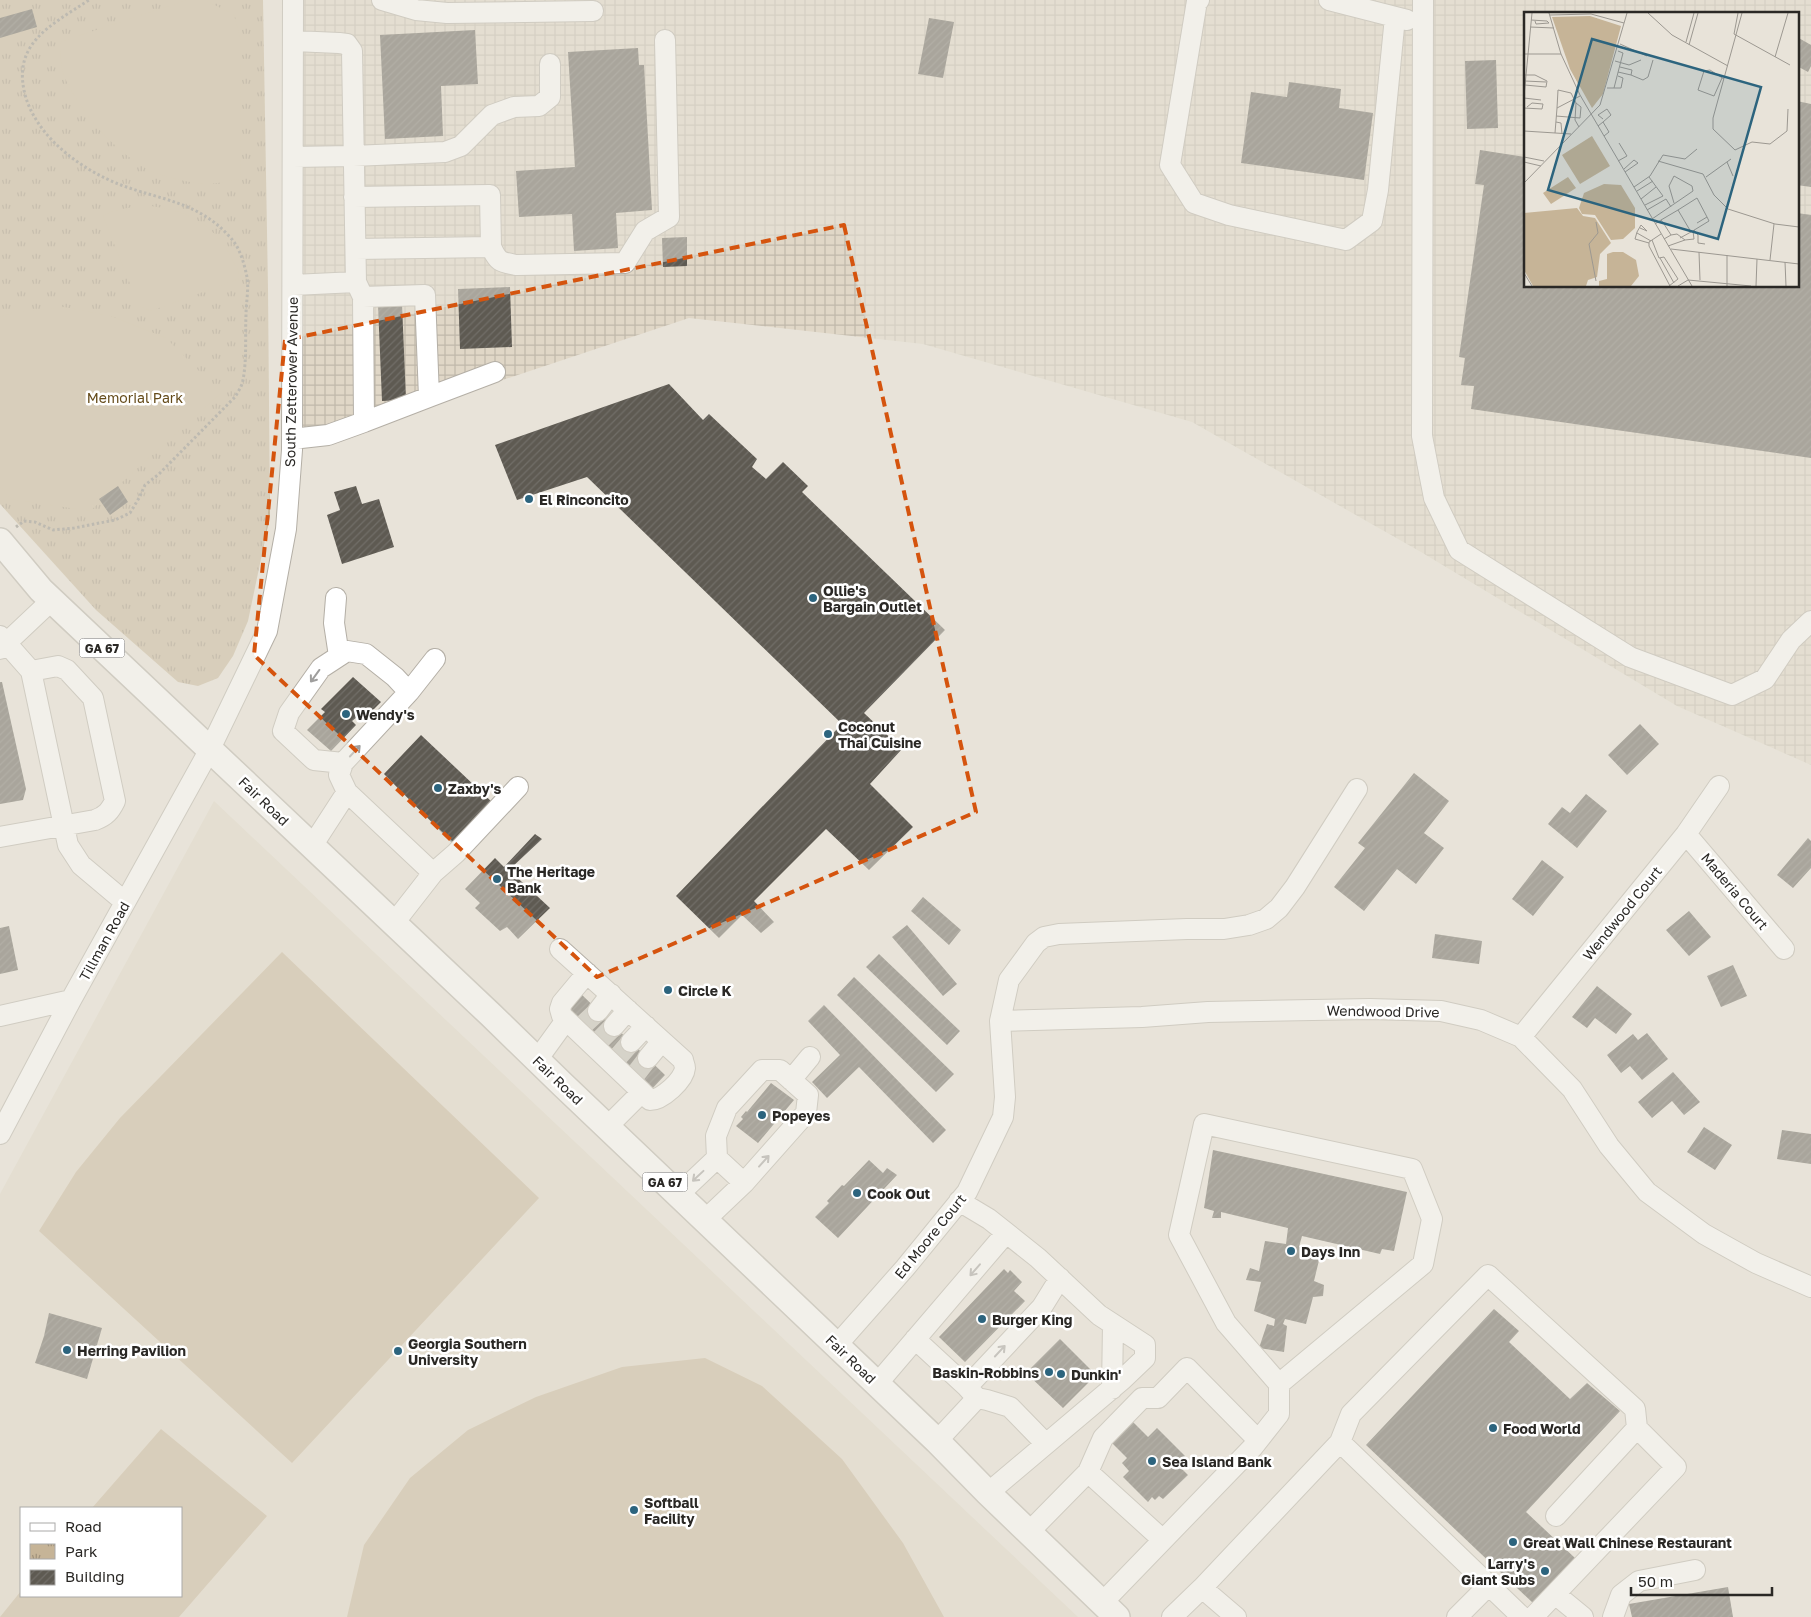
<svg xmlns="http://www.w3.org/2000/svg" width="1811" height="1617" viewBox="0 0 1811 1617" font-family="'Golos Text',sans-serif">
<defs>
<pattern id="industrial-grid" width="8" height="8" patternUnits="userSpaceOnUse" patternTransform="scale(1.25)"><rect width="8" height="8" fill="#e0d7c7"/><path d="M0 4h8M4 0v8" fill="none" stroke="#c0b9ab"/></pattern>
<pattern id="park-tufts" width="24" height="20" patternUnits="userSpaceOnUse" patternTransform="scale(1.25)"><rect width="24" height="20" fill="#c6b497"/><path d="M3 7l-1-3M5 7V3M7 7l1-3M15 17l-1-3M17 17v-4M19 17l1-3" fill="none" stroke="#a1927b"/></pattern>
<pattern id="building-hatch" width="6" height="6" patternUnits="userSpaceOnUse" patternTransform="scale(1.25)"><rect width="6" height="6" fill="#5e5a52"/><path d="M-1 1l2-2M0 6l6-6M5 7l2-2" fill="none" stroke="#716e68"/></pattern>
</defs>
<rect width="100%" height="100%" fill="#e8e3d9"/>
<!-- built -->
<path fill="#e0d7c7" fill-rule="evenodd" d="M214,801l864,816h-1078v-423zM21,1508h160v88h-160z"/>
<!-- industrial -->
<path fill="url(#industrial-grid)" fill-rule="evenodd" d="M293,0h1518v765l-134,-59 -256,-154 -229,-130 -269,-78 -234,-26 -397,132zM1525,14h272v272h-272z"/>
<!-- park -->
<path fill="url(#park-tufts)" d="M0,0h263l5,289 2,227 -22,105 -15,35 -15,22 -20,8 -20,-4 -82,-72 -96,-106z"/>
<!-- garden -->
<path fill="#c6b497" d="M187,0h18l29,15 6,22 1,142c-11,1 -23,5 -34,5 -16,-1 -46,-7 -60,-15 -35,-21 -66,-55 -83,-93 -4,-9 -3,-24 -4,-34z
M143,205c53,6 78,23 98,73l-90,33 -12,-5 -36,-90 10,-5z
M64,307l47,9 55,22 55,55 -131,118 -79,-12 -11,-13v-169l14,-5z
M282,952l257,246 -247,265 -253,-232 37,-59 44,-54z
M705,1358l57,28 80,73 61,84 41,74h-597l17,-72 46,-67 58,-48 68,-33 86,-30z
M161,1429l106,87 -88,101h-179l21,-26v5h160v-88h-89z"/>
<!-- building -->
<path fill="url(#building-hatch)" d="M32,9l5,18 -37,11v-20z
M929,18l25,4 -11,56 -25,-4z
M475,30l3,54 -37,2 2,50 -58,3 -5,-104z
M1797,37l14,8v21l-3,6 -11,-6z
M638,48l1,17h5l8,145 -36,3 2,35 -44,3 -2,-37 -53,3 -3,-46 59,-4 -7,-115z
M1496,60l2,68 -31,1 -2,-68z
M1289,82l52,7 -2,19 34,5 -9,67 -123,-17 10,-71 36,5z
M1797,101l14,3v83l-14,-2z
M1480,150l45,7v129h272v-73l14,2v243l-340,-49 3,-23 -13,-1 4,-27 -6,-1 25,-172 -9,-1z
M687,237v29l-24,1 -1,-29z
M510,287l2,60 -52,2 -2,-60z
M402,304l4,96 -24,1 -4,-96z
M669,384l34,36 6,-6 48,45 -5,8 14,12 17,-17 25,24 -6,6 143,138 -81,83 38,36 -32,35 43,43 -44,43 -43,-41 -72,72 20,21 -13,11 -19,-18 -23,23 -43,-42 166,-172 -255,-247 -70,23 -22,-55z
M118,486l10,16 -18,13 -11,-16z
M356,486l6,18 17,-5 15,48 -52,17 -15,-49 13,-5 -6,-18z
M353,677l28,25 -19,19 -5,-4 -5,4 4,4 -25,26 -24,-21 18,-18 -4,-3z
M0,682h2l24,107 -3,11 -23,4z
M1640,724l19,20 -32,31 -19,-20z
M421,735l72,68 -39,42 -70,-71z
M1414,773l35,28 -25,32 20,15 -28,36 -19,-15 -33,42 -30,-24 31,-39 -7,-5z
M1586,794l21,17 -30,37 -29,-24 14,-17 8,6z
M535,834l7,5 -33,31 41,38 -32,31 -11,-12 -7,4 -25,-23 5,-5 -15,-14 30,-31 9,9z
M1808,838l3,3v27l-18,20 -16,-13z
M1542,860l22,17 -31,39 -21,-17z
M923,897l38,33 -12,15 -38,-34z
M1689,911l22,26 -22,19 -23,-26z
M907,925l50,59 -14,12 -51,-59z
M9,926l9,44 -18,4v-46z
M1435,934l47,7 -3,23 -47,-6z
M879,954l81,77 -13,14 -81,-78z
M1733,965l14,31 -26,11 -14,-31z
M854,977l100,97 -18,18 -99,-97z
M1597,986l35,28 -16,20 -21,-16 -8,10 -15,-11z
M580,993l85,82 -14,15 -86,-82z
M824,1005l122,125 -13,13 -74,-76 -32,31 -15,-16 28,-27 -32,-34z
M1647,1033l21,26 -26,21 -12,-14 -9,7 -14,-18 26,-21 5,6z
M1673,1072l27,30 -16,13 -12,-14 -20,17 -14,-16z
M771,1083l23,17 -36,43 -22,-17 7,-7 -2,-2 5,-6 1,1z
M1704,1127l28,18 -17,25 -28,-18z
M1782,1130l29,4v30l-34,-5z
M1213,1150l194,42 -13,59 -12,-2 -2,5 -78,-18 -3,11 22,5 -7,29 10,4 -1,11 -10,1 -7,27 -21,-5 -2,5 4,2 -3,26 -25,-4 8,-24 7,2 1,-7 -21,-8 7,-29 -15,-2 4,-12 9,3 6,-30 21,3 2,-16 -67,-16v6h-9l2,-7 -10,-3z
M869,1160l14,13 4,-5 10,7 -59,63 -23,-21 14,-14 -2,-2 15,-16 2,1z
M1004,1269l4,4 2,-3 12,12 -8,9 11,10 -60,61 -26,-25z
M1494,1309l25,22 -10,11 61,57 17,-16 33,28 -94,101 49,46 -42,45 -167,-158z
M49,1313l53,15 -15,51 -52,-16 9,-27z
M1060,1339l36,36 -33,33 -37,-35z
M1128,1417l20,20 9,-9 28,28 -8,8 11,11 -25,24 -4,-3 -4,4 -3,-3 -4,5 -25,-25 6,-6 -7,-8 5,-5 -20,-20z
M1728,1587l5,30h-101l-3,-13z"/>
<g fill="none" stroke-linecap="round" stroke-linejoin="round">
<!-- minor-tunnel -->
<path stroke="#c2beb5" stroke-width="20" stroke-dasharray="20 10" stroke-linecap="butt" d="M583,1025l15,-14
M599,1041l15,-15
M617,1058l14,-16
M635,1075l13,-17"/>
<defs>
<path id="minor" d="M382,0l34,10 31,3 146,-2
M1199,0l-2,1 -27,164 24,38 35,12 117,25 26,-19 6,-31 17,-173
M1329,0l78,20
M1423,0l-1,436 12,62 25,52 171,107 102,38 33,-16 26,-39 20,-19
M293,157l60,-1 92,-4 16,-6 31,-31 22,-8 25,-1 11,-9v-33
M354,197l136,-2 1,52 -135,2
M491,247c7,15 9,15 25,18l109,-2 20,-32 24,-14 -4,-177
M293,285l63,-3
M363,297l62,-2 4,102 -65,25
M429,397l66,-25
M292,439l36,-4 36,-13 -1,-125 -7,-15 -4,-231 -5,-7 -8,-1 -45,-2
M336,598l-2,25 5,33
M0,636l31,35 37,174 13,20 44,37
M0,649l52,-49
M409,692l26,-33
M343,763l-29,-3 -31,-29 6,-18 32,-45 26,-17 19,3 29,23 14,15 -66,71 -4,12 8,17
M1686,834l98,115
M0,837l95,-17c11,-4 15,-9 20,-19l-22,-103 -26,-28 -9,-4 -27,5
M312,846l35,-54 86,81 -39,50
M433,873l23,-20 62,-66
M560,949l123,111c0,2 2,5 2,8 -1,12 -23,32 -35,32l-8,-8 -35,35
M587,973l-25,30 -2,6 2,7 80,76
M598,1011l13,-17
M0,1016l71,-16
M1000,1021l142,-4 66,-5 162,-3 71,2 40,9 40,17 51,52 37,57 38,46 57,42 52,29 55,24
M614,1026l14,-16
M1521,1037l165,-203 33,-48
M631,1042l15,-16
M648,1058l14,-17
M537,1060l29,-40
M791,1080l19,-23
M0,1134l71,-134 139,-251 57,-118 19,-102 6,-79 1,-450
M717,1158l27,25
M678,1195l39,-37 -1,-22 11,-28 35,-38h18l28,25 -2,18 -62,70 -39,37
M959,1201l30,18 49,39 61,57 46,30v13l-22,21 -135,114
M915,1339l52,48 10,11 -40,43
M837,1345l68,-77 62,-76 36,-75 2,-20 -5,-76 9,-41 27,-37 8,-6 15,-3 128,-5h37l25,-4 17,-6 13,-11 16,-21 62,-98
M877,1384l129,-151
M967,1387l75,-80 18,-29
M1112,1389l1,-65
M977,1398l10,2 23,7 36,37
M1340,1442l11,-28 137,-139 147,134 2,19
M1088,1472l75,68
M1029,1532l59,-60 15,-34 39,-40h16l29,-30 71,72
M1202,1588l138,-146 182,175
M1555,1594l28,23
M1102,1603l151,-156 26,-33v-30l144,-120 9,-45 -20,-50 -208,-45 -25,111 47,88 53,61
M1172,1617l30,-29 34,29
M1457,1617l32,-32
M1533,1617l143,-150 -39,-39 -81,88
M1613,1617l8,-22 18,-14 56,-11"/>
<path id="major" d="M0,541l41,49 450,425 71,69 375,357 51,52 129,124"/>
</defs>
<!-- minor casing -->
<use href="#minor" stroke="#b4afa6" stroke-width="22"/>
<!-- major casing -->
<use href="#major" stroke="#b4afa6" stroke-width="28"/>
<!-- path -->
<path stroke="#8b8781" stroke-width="3" stroke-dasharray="2.5 2.5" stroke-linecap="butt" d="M16,527l8,-6 11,1 18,8 21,-2 41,-8 15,-7 9,-15 6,-13 14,-11 76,-77c3,-5 7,-11 8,-17 4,-21 2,-44 3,-65 0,-12 3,-26 1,-38 -3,-14 -7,-30 -18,-41 -31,-34 -68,-36 -108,-51 -39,-15 -82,-46 -95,-87 -16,-54 24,-72 63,-98"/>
<!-- minor -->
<use href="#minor" stroke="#fff" stroke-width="20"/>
<!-- major -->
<use href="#major" stroke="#fff" stroke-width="25"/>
</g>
<!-- one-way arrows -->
<defs><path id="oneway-shaft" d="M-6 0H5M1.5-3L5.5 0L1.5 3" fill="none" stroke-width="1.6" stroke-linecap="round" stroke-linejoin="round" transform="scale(1.25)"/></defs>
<g stroke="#9f9e9d">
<use href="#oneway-shaft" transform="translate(315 676) rotate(126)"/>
<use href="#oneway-shaft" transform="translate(355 751) rotate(-47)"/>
<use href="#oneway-shaft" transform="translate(764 1161) rotate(-48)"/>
<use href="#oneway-shaft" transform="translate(698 1176) rotate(137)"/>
<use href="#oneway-shaft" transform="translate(975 1270) rotate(131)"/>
<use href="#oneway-shaft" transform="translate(1000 1351) rotate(-47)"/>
</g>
<!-- marked area -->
<path d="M0 0H1811V1617H0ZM844,225l132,587 -379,165 -343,-322 31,-315z" fill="#e8e3d9" fill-opacity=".55" fill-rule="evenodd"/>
<path fill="none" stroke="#d5540e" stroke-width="4" stroke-dasharray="10 6" stroke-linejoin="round" d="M844,225l132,587 -379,165 -343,-322 31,-315z"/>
<!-- markers -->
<g fill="#2c647e" stroke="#fff" stroke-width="2">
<circle cx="529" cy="499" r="5"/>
<circle cx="813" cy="598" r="5"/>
<circle cx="346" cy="714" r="5"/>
<circle cx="828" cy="734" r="5"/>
<circle cx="438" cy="788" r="5"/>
<circle cx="497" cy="879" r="5"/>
<circle cx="668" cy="990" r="5"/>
<circle cx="762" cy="1115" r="5"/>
<circle cx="857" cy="1193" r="5"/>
<circle cx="1291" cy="1251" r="5"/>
<circle cx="982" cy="1319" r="5"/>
<circle cx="67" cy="1350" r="5"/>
<circle cx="398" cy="1351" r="5"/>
<circle cx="1049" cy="1372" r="5"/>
<circle cx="1061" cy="1374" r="5"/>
<circle cx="1493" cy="1428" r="5"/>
<circle cx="1152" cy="1461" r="5"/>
<circle cx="634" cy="1510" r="5"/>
<circle cx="1513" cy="1542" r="5"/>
<circle cx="1545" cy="1571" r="5"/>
</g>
<g text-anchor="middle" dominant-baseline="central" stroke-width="5" stroke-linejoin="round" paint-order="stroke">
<!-- shield labels -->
<g fill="#fff" stroke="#6a6866" stroke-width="1">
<rect x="79.5" y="638.5" width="45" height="19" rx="4"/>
<rect x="642.5" y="1172.5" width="45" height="19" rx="4"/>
</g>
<g font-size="12" font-weight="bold" fill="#2a2825">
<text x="102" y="648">GA 67</text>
<text x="665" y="1182">GA 67</text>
</g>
<!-- street labels -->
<g font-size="14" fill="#2a2825" stroke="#fff">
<text transform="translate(291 382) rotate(-89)">South Zetterower Avenue</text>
<text transform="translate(264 801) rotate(44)">Fair Road</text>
<text transform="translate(1735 891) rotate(50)">Maderia Court</text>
<text transform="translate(1622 913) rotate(-51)">Wendwood Court</text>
<text transform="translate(104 941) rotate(-61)">Tillman Road</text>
<text transform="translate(1383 1011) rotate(1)">Wendwood Drive</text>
<text transform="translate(558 1080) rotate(44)">Fair Road</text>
<text transform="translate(930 1236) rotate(-51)">Ed Moore Court</text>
<text transform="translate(851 1359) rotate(44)">Fair Road</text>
</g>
<!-- park labels -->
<g font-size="14" fill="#654b1a" stroke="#fff">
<text x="135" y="397">Memorial Park</text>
</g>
<!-- poi labels -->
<g font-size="14" font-weight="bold" fill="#2a2825" stroke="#fff" text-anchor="start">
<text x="539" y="499">El Rinconcito</text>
<text x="823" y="590">Ollie's<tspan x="823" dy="16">Bargain Outlet</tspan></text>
<text x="356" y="714">Wendy's</text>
<text x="838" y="726">Coconut<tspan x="838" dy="16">Thai Cuisine</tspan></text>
<text x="448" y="788">Zaxby's</text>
<text x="507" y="871">The Heritage<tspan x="507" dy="16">Bank</tspan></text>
<text x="678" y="990">Circle K</text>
<text x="772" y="1115">Popeyes</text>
<text x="867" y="1193">Cook Out</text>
<text x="1301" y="1251">Days Inn</text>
<text x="992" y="1319">Burger King</text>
<text x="408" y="1343">Georgia Southern<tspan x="408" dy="16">University</tspan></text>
<text x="77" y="1350">Herring Pavilion</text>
<text x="1039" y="1372" text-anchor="end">Baskin-Robbins</text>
<text x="1071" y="1374">Dunkin'</text>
<text x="1503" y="1428">Food World</text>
<text x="1162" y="1461">Sea Island Bank</text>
<text x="644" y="1502">Softball<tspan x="644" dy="16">Facility</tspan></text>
<text x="1523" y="1542">Great Wall Chinese Restaurant</text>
<text x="1535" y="1563" text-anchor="end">Larry's<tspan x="1535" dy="16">Giant Subs</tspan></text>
</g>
</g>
<!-- overview -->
<g transform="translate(1524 12)">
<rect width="275" height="275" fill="#e8e3d9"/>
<path d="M53,196l6,8 12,2 16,25 -11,11 -3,23 -9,3 -2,6h-53l-9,-16v-57z" fill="#c6b497"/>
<path d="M66,4l31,10 -18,68 -11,14 -22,-39 -18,-52z" fill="#c6b497"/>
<path d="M64,6h9v20l-9,1zM72,32l17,2 -4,16 -10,-5zM55,57l14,2 9,10 -16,8 -7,-3 -6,-14zM68,124l18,30 -30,18 -18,-29zM44,165l8,11 -25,16 -8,-11zM80,172l17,1 14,23v20l-12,11 -12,1 -16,-25 -13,-1 -3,-6 5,-15zM89,240h10l13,8 3,16 -8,10h-32v-5l8,-2v-25z" fill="#c6b497"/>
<path fill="none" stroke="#9c9891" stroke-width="1" d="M25,1l12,41 19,41 112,191M124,1l24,22 56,31M214,1l-4,21 56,31M218,1l-29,105v11l22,21 17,-8 18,2 17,-13 1,-22M26,3l41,-1 33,9M7,8l16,1 2,2 -13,1 -1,-3M6,15l24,1M162,30l8,-29M96,32l27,12M165,33l9,-32M0,42h37M251,45l13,-44M91,49l14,4 12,-5M94,60l13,3 1,-5 -12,-3M0,63h11l12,6 -1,6 -21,-2M107,63l12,5 5,-3 5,-17M198,66l-8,18 -16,-6 6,-19 6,-1 14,9M1,69l21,1M83,76h7l9,-35 -5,-2M90,76h7l2,-10 -5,-2M0,84l8,-83M0,86l17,2M0,96l18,1 1,-5 -11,-1 -5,4M33,96l1,-18 13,3 5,10 -1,17 4,7M32,104l24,2 1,-11 -5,-4M32,110l5,1 1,11M79,110l8,-7 -4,-6 -9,6 5,4M74,114l5,-4 6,10 -5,4M0,119l47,3M31,121l2,-25 23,-12M0,145l20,4M94,149l9,-5 -8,-13M134,149l45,13 11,21 14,14 47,15 24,3M0,150l17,4M203,150l6,14M100,157l10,-9 4,3 -13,9M182,165l25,-18M0,171l76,-78 27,-92M110,175l16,-11 13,-21 22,4 12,-10M113,179l16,-10M117,187l15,-12M121,193l18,-9 -14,-19M123,198l19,-11 5,8M154,198l19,-12 10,19M128,207l41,-28 -1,-5 -18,-10 -5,10 5,17M137,208l17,-10 13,22 -11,6M72,210l2,11 -9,11 7,37M131,212l6,-4 3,4 7,11 -7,4M116,216l7,3 -6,-6 -4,7 -2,7 14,4M170,218l4,5v8l7,1M167,220l18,-11 -2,-4 -10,6M113,221l14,8M137,222l-12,8v4l21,40M128,228l7,18 5,-1 14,22 -9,7M161,228l9,-1 -1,-8M144,234l17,-6 -8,-6 -6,1M147,237l128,15M175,240l1,28M136,246l14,25M246,248l4,-36M261,250l1,24M0,261l8,13M154,274l10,-6 63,6M203,274v-31M232,274l1,-27"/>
<path fill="#2c647e" fill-opacity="0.15" stroke="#2c647e" stroke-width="2.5" d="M68,27l169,48 -43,152 -170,-49z"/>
<rect width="275" height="275" fill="none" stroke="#2a2825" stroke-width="2.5"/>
</g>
<!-- legend -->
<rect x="20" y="1507" width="162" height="90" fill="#ffffff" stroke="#aaa9a8"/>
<rect x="30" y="1523" width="25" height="8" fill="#ffffff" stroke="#aaa9a8"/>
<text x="65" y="1532" font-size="15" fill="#2a2825">Road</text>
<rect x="30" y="1544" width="25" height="15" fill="url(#park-tufts)" stroke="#aaa9a8"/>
<text x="65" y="1557" font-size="15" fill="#2a2825">Park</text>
<rect x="30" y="1570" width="25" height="15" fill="url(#building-hatch)" stroke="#aaa9a8"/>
<text x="65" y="1582" font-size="15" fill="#2a2825">Building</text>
<!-- scale -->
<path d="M1631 1587v8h141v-8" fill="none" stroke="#2a2825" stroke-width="2.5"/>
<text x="1638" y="1587" font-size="15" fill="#2a2825" stroke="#ffffff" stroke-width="4" paint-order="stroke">50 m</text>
</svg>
